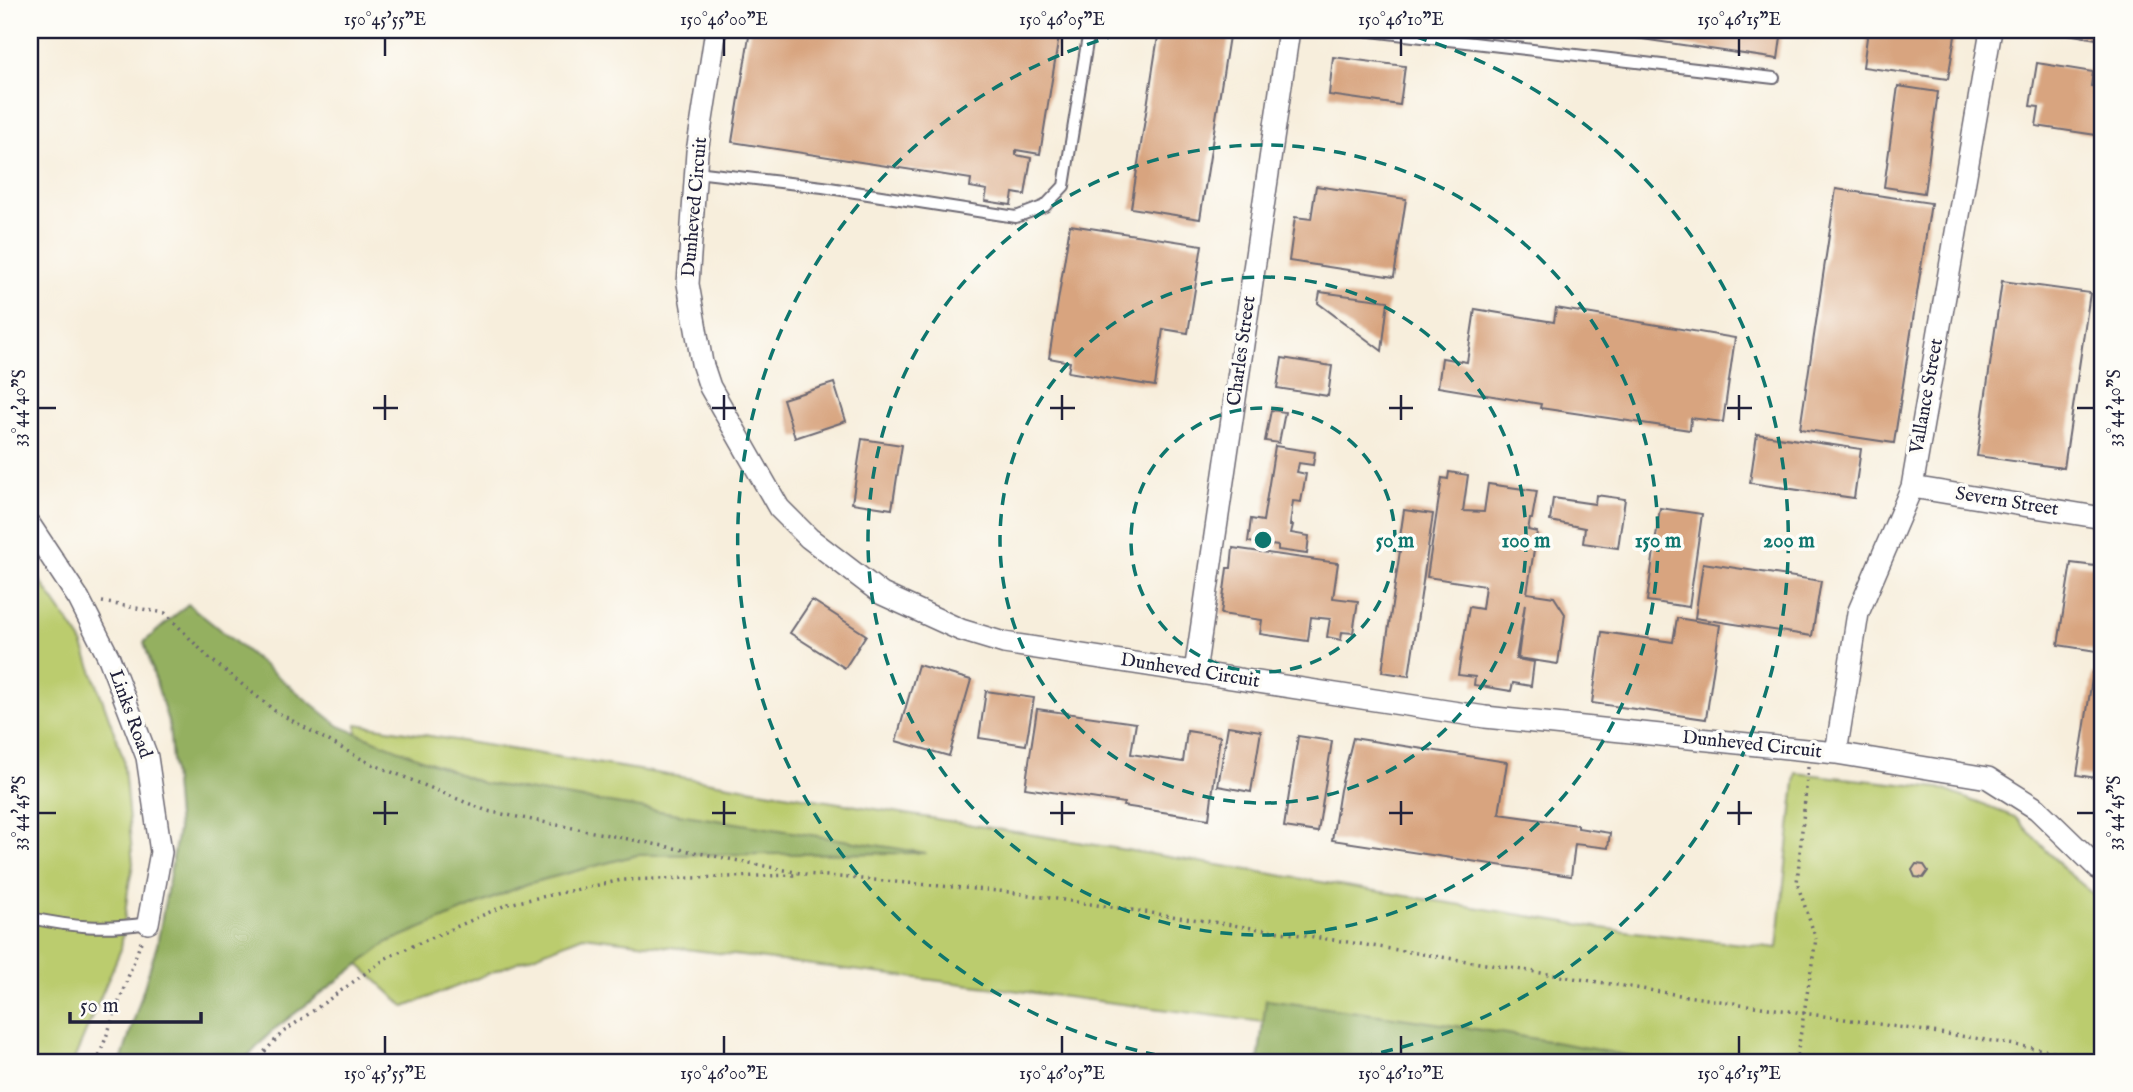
<svg xmlns="http://www.w3.org/2000/svg" width="2133" height="1092" viewBox="0 0 2133 1092" font-family="'IM FELL English',serif">
<rect width="100%" height="100%" fill="#fdfcf7"/>
<filter id="ink" filterUnits="userSpaceOnUse"><feTurbulence type="fractalNoise" baseFrequency=".0143" numOctaves="2"/><feDisplacementMap in="SourceGraphic" scale="14" xChannelSelector="R" yChannelSelector="G"/><feConvolveMatrix kernelMatrix="1 2 1 2 8 2 1 2 1" color-interpolation-filters="sRGB"/></filter>
<filter id="wash" filterUnits="userSpaceOnUse"><feTurbulence type="fractalNoise" baseFrequency=".00686" numOctaves="4" result="noise"/><feDisplacementMap in="SourceGraphic" scale="28" xChannelSelector="R" yChannelSelector="G"/><feGaussianBlur stdDeviation="1.57" result="paint"/><feColorMatrix in="noise" values="0 0 0 0 0 0 0 0 0 0 0 0 0 0 0 0 0 1.4 0 .05"/><feComposite in="paint" operator="in"/></filter>
<g filter="url(#wash)">
<rect width="100%" height="100%" fill="#f7eedc"/>
<!-- green -->
<path fill="#bbcc6e" stroke="#6e7754" stroke-width="2" d="M30,566l51,74 42,117 10,107 -5,26 -7,59 -48,113h-43z
M357,724l1251,205 169,19 19,-175 143,15 76,29 51,54 37,31v160h-587l-157,-28 -776,-98 -178,71 -79,-73 28,-145z"/>
<!-- forest -->
<path fill="#94b061" stroke="#5b694e" stroke-width="2" d="M188,604l151,122 143,57 444,70 -289,2 -110,29 -139,58 -116,89 -29,31h-122l36,-117 21,-115 -9,-105 -25,-83z
M1266,1000c132,17 264,35 394,62h-402z"/>
<g id="blocks">
<!-- building -->
<path fill="#d8a47f" d="M750,30h310l-20,124 -24,-4v5l15,3 -6,37 -12,-2 -2,12 -26,-4 2,-11 -17,-3 1,-8 -239,-37z
M1159,30h71l-30,189 -69,-11z
M1609,30h173l-4,29 -170,-25z
M1868,30h88l-8,49 -85,-12z
M2049,30h50l-2,9 -48,-8z
M1333,57l72,9 -5,39 -71,-10z
M2037,63l56,9 -2,14 12,1v49l-67,-10 3,-19 -9,-1z
M1898,86l40,6 -14,101 -40,-6z
M1316,186l90,13 -12,78 -105,-16 6,-44 16,2z
M1836,189l95,14 -37,240 -94,-14z
M1070,225l132,20 -14,88 -25,-4 -8,57 -87,-14 2,-10 -21,-4z
M2002,281l88,12 -26,175 -87,-12z
M1320,292l68,9 -6,50 -64,-48z
M1556,308l179,30 -12,84 -32,-4 -1,12 -150,-22 1,-4 -103,-17 4,-29 25,4 8,-53 79,13z
M1282,358l50,8 -4,30 -51,-8z
M834,383l12,38 -51,17 -12,-39z
M1271,410l14,2 -6,31 -14,-2z
M1757,434l104,15 -7,49 -104,-15z
M862,439l40,6 -10,64 -40,-6z
M1275,446l40,6 -2,13 -14,-2 -2,9 9,2 -5,28 -8,-1 -3,24h3l-2,8 18,3 -2,18 -29,-4v-4l-30,-4 3,-23 12,2z
M1449,472l19,3 -5,36 21,1 4,-28 49,7 -5,28h-2l-2,11 9,2 -10,61 27,4 11,17 -7,50 -40,-6 7,-54 -9,55 18,3 -3,24 -18,-3 -2,8 -37,-6 1,-8 -17,-2 11,-68 13,2 3,-23 -58,-9 15,-99 6,1z
M1596,495l29,4 -7,49 -35,-5 2,-15 -35,-7 3,-23 42,6z
M1660,508l42,6 -13,93 -42,-6z
M1404,510l29,4 -24,162 -27,-4 18,-121h-2z
M1233,548l105,15 -5,35 25,3 -5,32 -11,-1 -1,8 -14,-3 3,-18 -19,-2 -3,24 -48,-7 2,-14 -41,-6 6,-46h4z
M1703,563l118,18 -9,55 -117,-18z
M2071,563l32,4v85l-45,-7z
M812,600l54,35 -21,33 -55,-35z
M1677,618l43,7 -14,94 -114,-16 10,-71 71,10z
M918,665l53,15 -22,76 -53,-15z
M2093,673l10,2v104l-26,-4z
M986,691l48,7 -8,47 -47,-7z
M1037,709l99,14 -5,31 52,8 4,-31 33,5 -11,83 -86,-13 1,-3 -99,-15z
M1228,726l33,5 -10,61 -33,-6z
M1298,736l34,5 -14,91 -34,-5z
M1353,738l154,24 -8,52 79,11v3l32,5 -2,15 -33,-4 -4,32 -239,-36 8,-50z
M1916,864l8,1 4,6 -5,7 -8,-1 -3,-7z"/>
</g>
</g>
<g filter="url(#ink)">
<use href="#blocks" fill-opacity="0" stroke="#6d6973" stroke-width="2"/>
<g fill="none" stroke-linecap="round" stroke-linejoin="round">
<defs>
<path id="lane" d="M1362,30l412,48
M696,172l127,15 193,30 29,-11 19,-20 25,-156
M30,918c44,9 73,12 118,5"/>
<path id="street" d="M716,30l-19,122 -9,132 14,79 8,24 69,121 30,30 73,56 79,36 43,13 481,74 351,36 152,25 49,31 66,64
M1912,487l191,31
M30,525l49,74 30,59 38,99 14,95 -13,71
M1195,672l94,-642
M1836,753l22,-140 54,-126 79,-457"/>
</defs>
<!-- lane casing -->
<use href="#lane" stroke="#6d6973" stroke-width="14"/>
<!-- street casing -->
<use href="#street" stroke="#6d6973" stroke-width="24"/>
<!-- path -->
<path stroke="#6d6973" stroke-width="3.5" stroke-dasharray="2 5" stroke-linecap="butt" d="M102,602l63,11 43,44 67,54 90,50 122,50 318,63 204,18 332,49 345,55 288,42 129,22
M1808,767l-11,116 19,56
M97,1062l45,-123
M255,1062l27,-29 106,-76 120,-53 114,-24 174,-5"/>
<!-- lane -->
<use href="#lane" stroke="#fff" stroke-width="10"/>
<!-- street -->
<use href="#street" stroke="#fff" stroke-width="21"/>
<!-- path-bridge -->
<path stroke="#6d6973" stroke-width="3.5" stroke-dasharray="2 5" stroke-linecap="butt" d="M1796,1062l20,-123"/>
</g>
</g>
<!-- ticks -->
<path fill="none" stroke="#22223b" stroke-width="2.5" d="M385,38v18M724,38v18M1062,38v18M1401,38v18M1739,38v18M385,395v25M724,395v25M1062,395v25M1401,395v25M1739,395v25M38,408h18M373,408h25M712,408h24M1050,408h25M1389,408h24M1727,408h25M2077,408h17M385,801v24M724,801v24M1062,801v24M1401,801v24M1739,801v24M38,813h18M373,813h25M712,813h24M1050,813h25M1389,813h24M1727,813h25M2077,813h17M385,1036v18M724,1036v18M1062,1036v18M1401,1036v18M1739,1036v18"/>
<!-- distance rings -->
<g fill="none" stroke="#0f766e" stroke-width="3.5" stroke-dasharray="12 9">
<circle cx="1263" cy="540" r="132"/>
<circle cx="1263" cy="540" r="263"/>
<circle cx="1263" cy="540" r="395"/>
<path d="M1199 1062A526 526 0 0 1 1131 31M1395 31A526 526 0 0 1 1327 1062"/>
</g>
<g text-anchor="middle" dominant-baseline="central" stroke-width="7" stroke-linejoin="round" paint-order="stroke">
<!-- street labels -->
<g font-size="19" fill="#22223b" stroke="#fdfcf7">
<text transform="translate(695 207) rotate(-85)">Dunheved Circuit</text>
<text transform="translate(1242 351) rotate(-82)">Charles Street</text>
<text transform="translate(1927 396) rotate(-80)">Vallance Street</text>
<text transform="translate(2007 502) rotate(9)">Severn Street</text>
<text transform="translate(1190 671) rotate(9)">Dunheved Circuit</text>
<text transform="translate(130 714) rotate(70)">Links Road</text>
<text transform="translate(1752 745) rotate(6)">Dunheved Circuit</text>
</g>
</g>
<circle cx="1263" cy="540" r="10" fill="#0f766e" stroke="#fdfcf7" stroke-width="3.5"/>
<g font-size="21" text-anchor="middle" font-weight="bold" fill="#0f766e" stroke="#fdfcf7" stroke-width="7" stroke-linejoin="round" paint-order="stroke">
<text x="1395" y="547">50 m</text>
<text x="1526" y="547">100 m</text>
<text x="1658" y="547">150 m</text>
<text x="1789" y="547">200 m</text>
</g>
<!-- margin -->
<rect width="2133" height="1092" fill="none" stroke="#fdfcf7" stroke-width="77"/>
<!-- scale -->
<path d="M70 1012v10h131v-10" fill="none" stroke="#22223b" stroke-width="3.5"/>
<text x="80" y="1012" font-size="21" fill="#22223b" stroke="#fdfcf7" stroke-width="5" paint-order="stroke">50 m</text>
<rect x="38" y="38" width="2056" height="1016" fill="none" stroke="#22223b" stroke-width="2.5"/>
<g font-size="18" text-anchor="middle" fill="#22223b">
<text x="385" y="25">150°45'55"E</text>
<text x="724" y="25">150°46'00"E</text>
<text x="1062" y="25">150°46'05"E</text>
<text x="1401" y="25">150°46'10"E</text>
<text x="1739" y="25">150°46'15"E</text>
<text transform="translate(19 408) rotate(-90)" y="6">33°44'40"S</text>
<text transform="translate(2114 408) rotate(-90)" y="6">33°44'40"S</text>
<text transform="translate(19 813) rotate(-90)" y="6">33°44'45"S</text>
<text transform="translate(2114 813) rotate(-90)" y="6">33°44'45"S</text>
<text x="385" y="1079">150°45'55"E</text>
<text x="724" y="1079">150°46'00"E</text>
<text x="1062" y="1079">150°46'05"E</text>
<text x="1401" y="1079">150°46'10"E</text>
<text x="1739" y="1079">150°46'15"E</text>
</g>
</svg>
